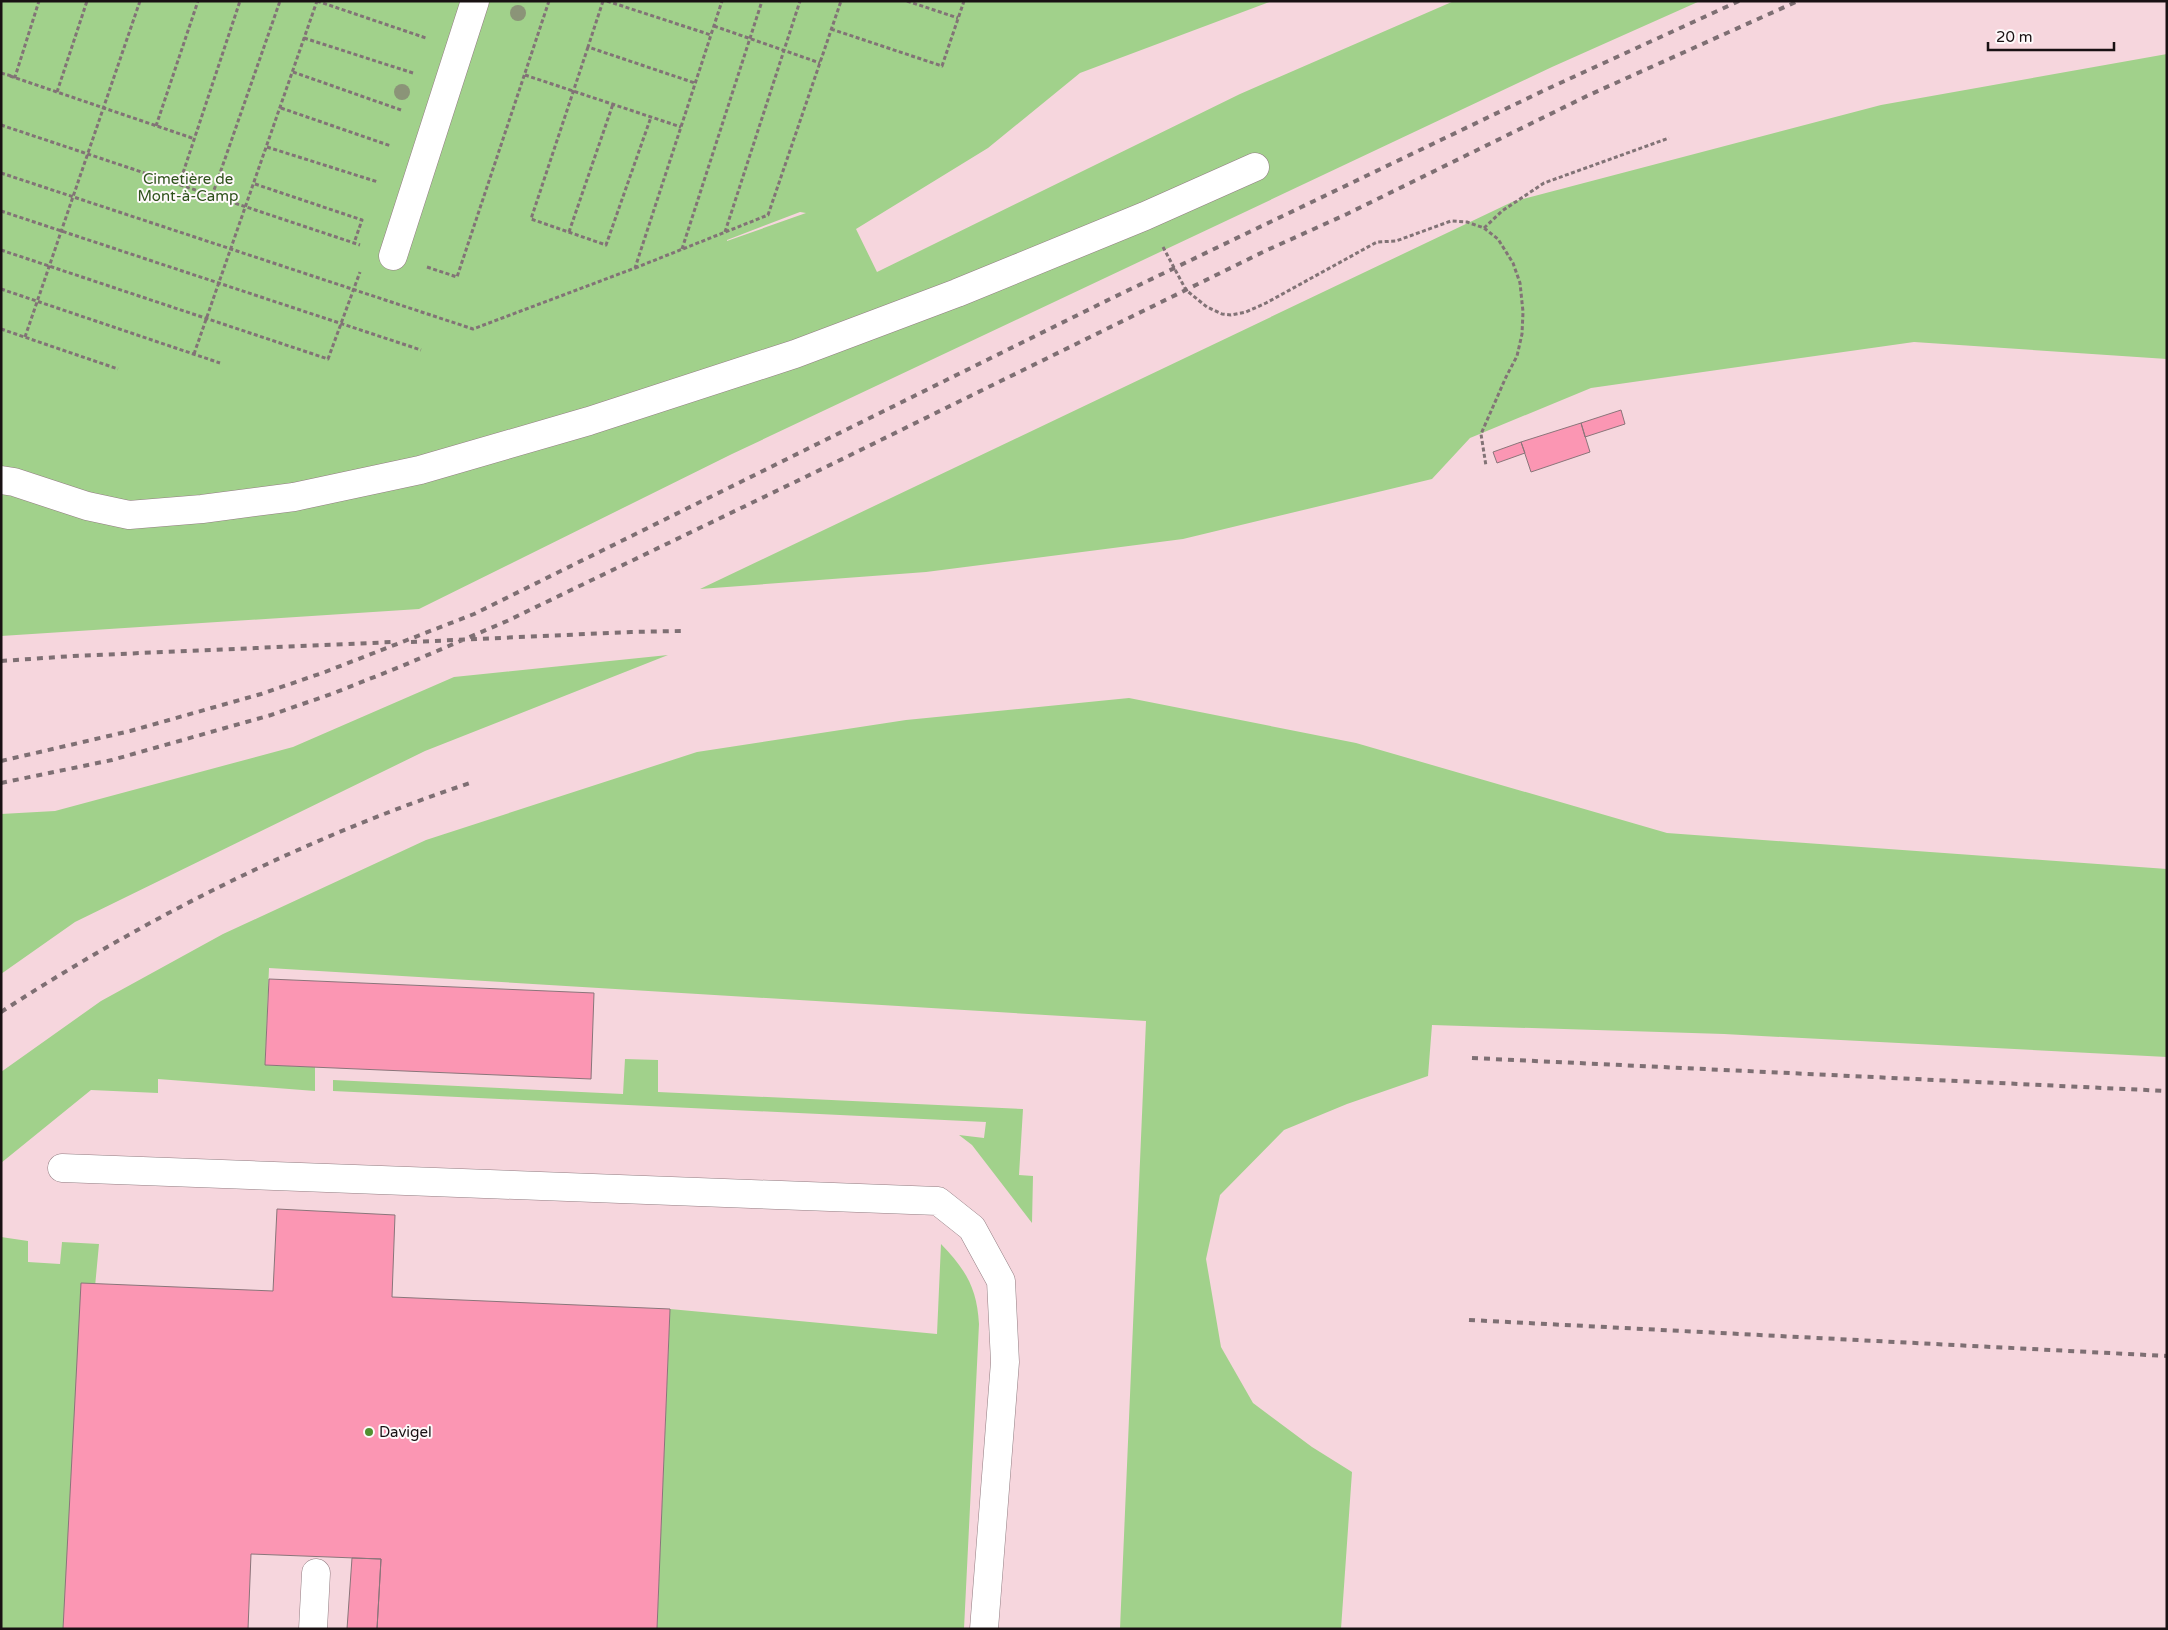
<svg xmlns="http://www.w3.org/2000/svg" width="2168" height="1630" viewBox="0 0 2168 1630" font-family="'Varela Round',sans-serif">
<rect width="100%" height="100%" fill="#fee6eb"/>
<!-- built -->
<path fill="#f6d6dd" d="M1078,1h1089v1628h-2166v-1259z"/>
<!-- green -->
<path fill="#a1d18b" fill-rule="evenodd" d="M1,1h1271l-192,72 -92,75 -132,81 21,43 363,-178 214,-93h246l-148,66 -820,387 -313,155 -418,27zM800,212l6,1 -79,28v-1z
M2167,54v305l-253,-17 -323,46 -121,50 -38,41 -249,60 -257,33 -226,17 812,-387 369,-97z
M668,655l-243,96 -350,171 -74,52v-160l54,-3 238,-64 161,-70z
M1129,698l227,45 311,90 500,36v188l-443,-23 -292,-9 -4,51 -81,28 -63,26 -64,65 -14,64 15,88 32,56 59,44 40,25 -11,157h-221l26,-608 -877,-53 -4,97 50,2v24l-157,-12v14l-67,-3 -90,73v-91l100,-71 122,-67 203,-94 271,-88 209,-32z
M625,1059l33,1v32l365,17 -4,66 14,1 -1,47 -60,-78 -13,-10 25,3 2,-16 -653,-31v-11l290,14z
M1,1237l27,4v21l32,2 2,-22 37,2 -36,385h-62z
M941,1244c25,26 36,44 38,80l-15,305h-307l13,-320 267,25z"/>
<!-- building -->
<path fill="#fb96b3" stroke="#8a757a" d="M1621,410l4,14 -40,13 -4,-14z
M1581,423l9,29 -59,20 -10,-30z
M1521,442l4,11 -28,10 -4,-11z
M269,979l325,14 -3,86 -326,-14z
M277,1209l118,6 -3,82 278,12 -13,320h-280l4,-70 -130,-5 -3,75h-185l18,-346 192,8z
M352,1558l29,1 -4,70h-30z"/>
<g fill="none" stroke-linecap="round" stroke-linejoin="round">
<defs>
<path id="minor" d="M393,256l82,-255
M1,480l13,2 73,24 42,9 73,-6 92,-12 126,-27 169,-49 206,-67 162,-61 188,-77 110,-49
M62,1168l876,33 34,27 29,53 4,81 -21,267
M313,1629l3,-56"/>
</defs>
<!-- minor casing -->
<use href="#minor" stroke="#927d82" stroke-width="29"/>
<!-- path -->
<path stroke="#827376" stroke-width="3" stroke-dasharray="4 2.5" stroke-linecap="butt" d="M317,1l109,37
M603,1l-15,46 107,36
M607,1l104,34
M907,1l51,17
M714,26l106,37
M831,29l111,37 22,-65
M304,38l109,35
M588,47l-57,172 75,26 45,-128
M293,72l108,38
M1,73l14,4 24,-76
M525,75l156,52
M10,76l185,63
M57,92l30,-91
M281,108l110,38
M1,125l359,120
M156,126l42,-125
M267,147l111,35
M1,173l472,156 162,-61 87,-267
M255,184l107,36 -8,23
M179,185l61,-184
M212,196l68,-195
M1,211l420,139
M1484,228l18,-17 42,-28 125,-45
M569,232l44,-128
M725,232l75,-231
M1163,247l23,43 21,17 15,7 9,1 15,-3 20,-9 111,-61 19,-1 55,-20 16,1 17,6 14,11 15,24 7,20 3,29 -1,22 -5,22 -11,21 -25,57 5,32
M682,249l80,-248
M1,250l327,109 32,-87
M427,267l30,10 92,-276
M635,268l133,-53 73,-214
M1,289l219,74
M1,329l117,40
M25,337l115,-336
M194,354l123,-353"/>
<!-- minor -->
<use href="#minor" stroke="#fff" stroke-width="28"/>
<!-- rail -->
<path stroke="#7e6f73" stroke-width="4" stroke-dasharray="6 6" stroke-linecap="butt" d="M411,642l220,-10 50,-1
M1,661l72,-5 320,-14
M1,761l129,-30 131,-37 64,-22 149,-58 636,-315 437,-210 192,-88
M1,783l111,-23 159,-45 63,-22 68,-27 105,-45 319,-154 439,-216 82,-37 242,-119 209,-94
M1,1012c146,-95 304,-174 469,-229
M1472,1058l695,33
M1469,1320l698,36"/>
</g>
<!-- trees -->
<g fill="#8b9478">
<circle cx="518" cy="13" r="8"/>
<circle cx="402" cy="92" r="8"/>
</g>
<!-- markers -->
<circle fill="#519030" stroke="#fef9fa" stroke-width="2" cx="369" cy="1432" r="5"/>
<g text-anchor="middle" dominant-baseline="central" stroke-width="4" stroke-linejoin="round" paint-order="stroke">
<!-- park labels -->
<g font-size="15" fill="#2d511a" stroke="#fef9fa">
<text x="188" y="179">Cimetière de<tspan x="188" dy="17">Mont-à-Camp</tspan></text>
</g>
<!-- poi labels -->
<g font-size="15" fill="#191113" stroke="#fef9fa" text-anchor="start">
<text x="379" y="1432">Davigel</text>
</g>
</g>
<!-- border -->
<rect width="2168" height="1630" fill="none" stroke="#191113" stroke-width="5"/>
<!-- scale -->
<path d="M1988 42v8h126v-8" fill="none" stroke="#191113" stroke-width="2.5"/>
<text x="1996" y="42" font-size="15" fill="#191113" stroke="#fef9fa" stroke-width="4" paint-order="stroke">20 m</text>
</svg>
